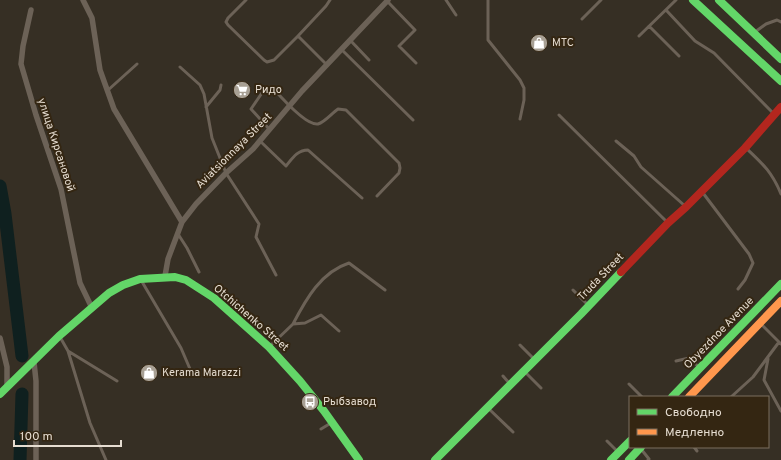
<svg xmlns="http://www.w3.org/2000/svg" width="781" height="460" viewBox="0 0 781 460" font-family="Overpass,sans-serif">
<rect width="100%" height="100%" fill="#362f24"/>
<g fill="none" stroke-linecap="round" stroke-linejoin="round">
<!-- river -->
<path stroke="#0f201f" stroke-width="13" d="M0,186l5,28 17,142
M20,460l2,-66"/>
<!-- lane -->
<path stroke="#6c6257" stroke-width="3" d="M246,0l-18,18 -2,4 2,3 36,35 3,2 7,-2 24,-24
M446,0l10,15
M488,0v40l32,40 4,8v12l-4,19
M387,1l28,29 -16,16 17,17
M666,10l29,31 19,12 60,61
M582,19l19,-19
M649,26l30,30
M755,32l11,-8 11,-4 4,2
M639,36l37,-36
M350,40l19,20
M341,49l72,71
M327,65l-29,-29 28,-30 4,-6
M180,67l20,18 4,9 8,44 14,35 33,51 -3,13 20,38
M107,91l30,-27
M206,107l14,-17 1,-5
M559,115l109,108
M270,130l-19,-21 15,-22h6c8,9 34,39 46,37 7,-2 14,-11 20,-15l8,1 53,53 1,5 -1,5 -22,23
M260,141l26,25c6,-7 11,-16 22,-16l54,48
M616,141l18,15 7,11 44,39
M746,148c17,16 26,24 35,46
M703,193l46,61 4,9 -8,17 -7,9
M178,234l9,14 12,24
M141,280l40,68 12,28
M573,290l15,15
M293,324c13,-25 28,-52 56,-61l36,27
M761,324l20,20
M60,337l8,14 22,72 16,37
M520,345l14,14
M269,347l24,-23 12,-1 16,-8 18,16
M68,351l49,30
M768,359l-4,21 17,31
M676,361l13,-3 11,10
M524,371l17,17
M503,376l7,8
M629,384l13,13
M731,397l22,-20 26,-35
M488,408l25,24
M321,429l10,-6
M607,441l11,11
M694,447l3,4
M641,449l8,10 -1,1"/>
<!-- street -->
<path stroke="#6c6257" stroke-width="5.5" d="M83,0l9,18 8,52 14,39 68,113
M31,10l-8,36 -2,18 15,51 25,74 19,94 12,25
M165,276l3,-17 14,-37 14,-18 30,-31 27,-24 49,-58 86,-91
M0,338l7,29v20
M34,362l2,19v79"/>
<!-- fast -->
<path stroke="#63d668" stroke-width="8" d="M693,0l88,81
M719,0l62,59
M0,394l59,-58 50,-43 14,-8 17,-6 35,-2 11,3 28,18 55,49 31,34 24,30 35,49
M672,397l109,-113
M435,460l146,-146 40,-42
M611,460l19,-19
M629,460l12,-13"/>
<!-- slow -->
<path stroke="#ff974d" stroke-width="8" d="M689,397l92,-96"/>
<!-- jam -->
<path stroke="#b3261e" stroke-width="8" d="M621,272l47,-49 18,-16 59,-59 36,-41"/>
</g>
<!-- icons -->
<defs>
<symbol id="shop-disc" viewBox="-11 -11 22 22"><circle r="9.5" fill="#a8a094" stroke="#342612"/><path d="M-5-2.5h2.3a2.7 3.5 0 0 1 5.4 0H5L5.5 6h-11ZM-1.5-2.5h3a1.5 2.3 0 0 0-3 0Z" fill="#fff"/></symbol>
<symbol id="supermarket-disc" viewBox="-11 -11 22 22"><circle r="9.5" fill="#a8a094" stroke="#342612"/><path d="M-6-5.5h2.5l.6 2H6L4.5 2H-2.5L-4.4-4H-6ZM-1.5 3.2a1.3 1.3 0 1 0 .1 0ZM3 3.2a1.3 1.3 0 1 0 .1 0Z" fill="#fff"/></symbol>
<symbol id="bus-disc" viewBox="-11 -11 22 22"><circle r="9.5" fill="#a8a094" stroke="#342612"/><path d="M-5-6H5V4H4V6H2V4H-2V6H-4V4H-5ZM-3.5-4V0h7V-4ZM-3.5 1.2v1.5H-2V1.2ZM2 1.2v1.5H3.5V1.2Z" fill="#fff"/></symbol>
</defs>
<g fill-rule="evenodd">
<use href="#shop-disc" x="529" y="33" width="20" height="20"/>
<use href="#supermarket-disc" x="232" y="80" width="20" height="20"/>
<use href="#shop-disc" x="139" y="363" width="20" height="20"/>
<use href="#bus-disc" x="300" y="392" width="20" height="20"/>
</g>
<g text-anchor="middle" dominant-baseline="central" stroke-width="4" stroke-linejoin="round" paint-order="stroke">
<!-- poi labels -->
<g font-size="11" fill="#e6ddd1" stroke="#342612" text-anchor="start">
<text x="552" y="43">МТС</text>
<text x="255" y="90">Ридо</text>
<text x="162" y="373">Kerama Marazzi</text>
<text x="323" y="402">Рыбзавод</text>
</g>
<!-- street labels -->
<g font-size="11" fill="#e6ddd1" stroke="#342612">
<text transform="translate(56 145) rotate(72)">улица Кирсановой</text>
<text transform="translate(234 151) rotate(-45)">Aviatsionnaya Street</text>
<text transform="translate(601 277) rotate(-46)">Truda Street</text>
<text transform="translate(251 318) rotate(41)">Otchichenko Street</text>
<text transform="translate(719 333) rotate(-46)">Obyezdnoe Avenue</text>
</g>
</g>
<!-- legend -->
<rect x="629" y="396" width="140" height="52" fill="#342612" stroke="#7b6f5e"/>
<rect x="637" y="409" width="20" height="6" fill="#63d668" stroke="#7b6f5e"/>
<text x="665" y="416" font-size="12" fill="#e6ddd1">Свободно</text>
<rect x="637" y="429" width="20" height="6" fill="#ff974d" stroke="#7b6f5e"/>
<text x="665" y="436" font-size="12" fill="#e6ddd1">Медленно</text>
<!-- scale -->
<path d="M14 440v6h107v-6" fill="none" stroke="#e6ddd1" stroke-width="2"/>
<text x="20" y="440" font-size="12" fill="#e6ddd1" stroke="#342612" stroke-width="3" paint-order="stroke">100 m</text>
</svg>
